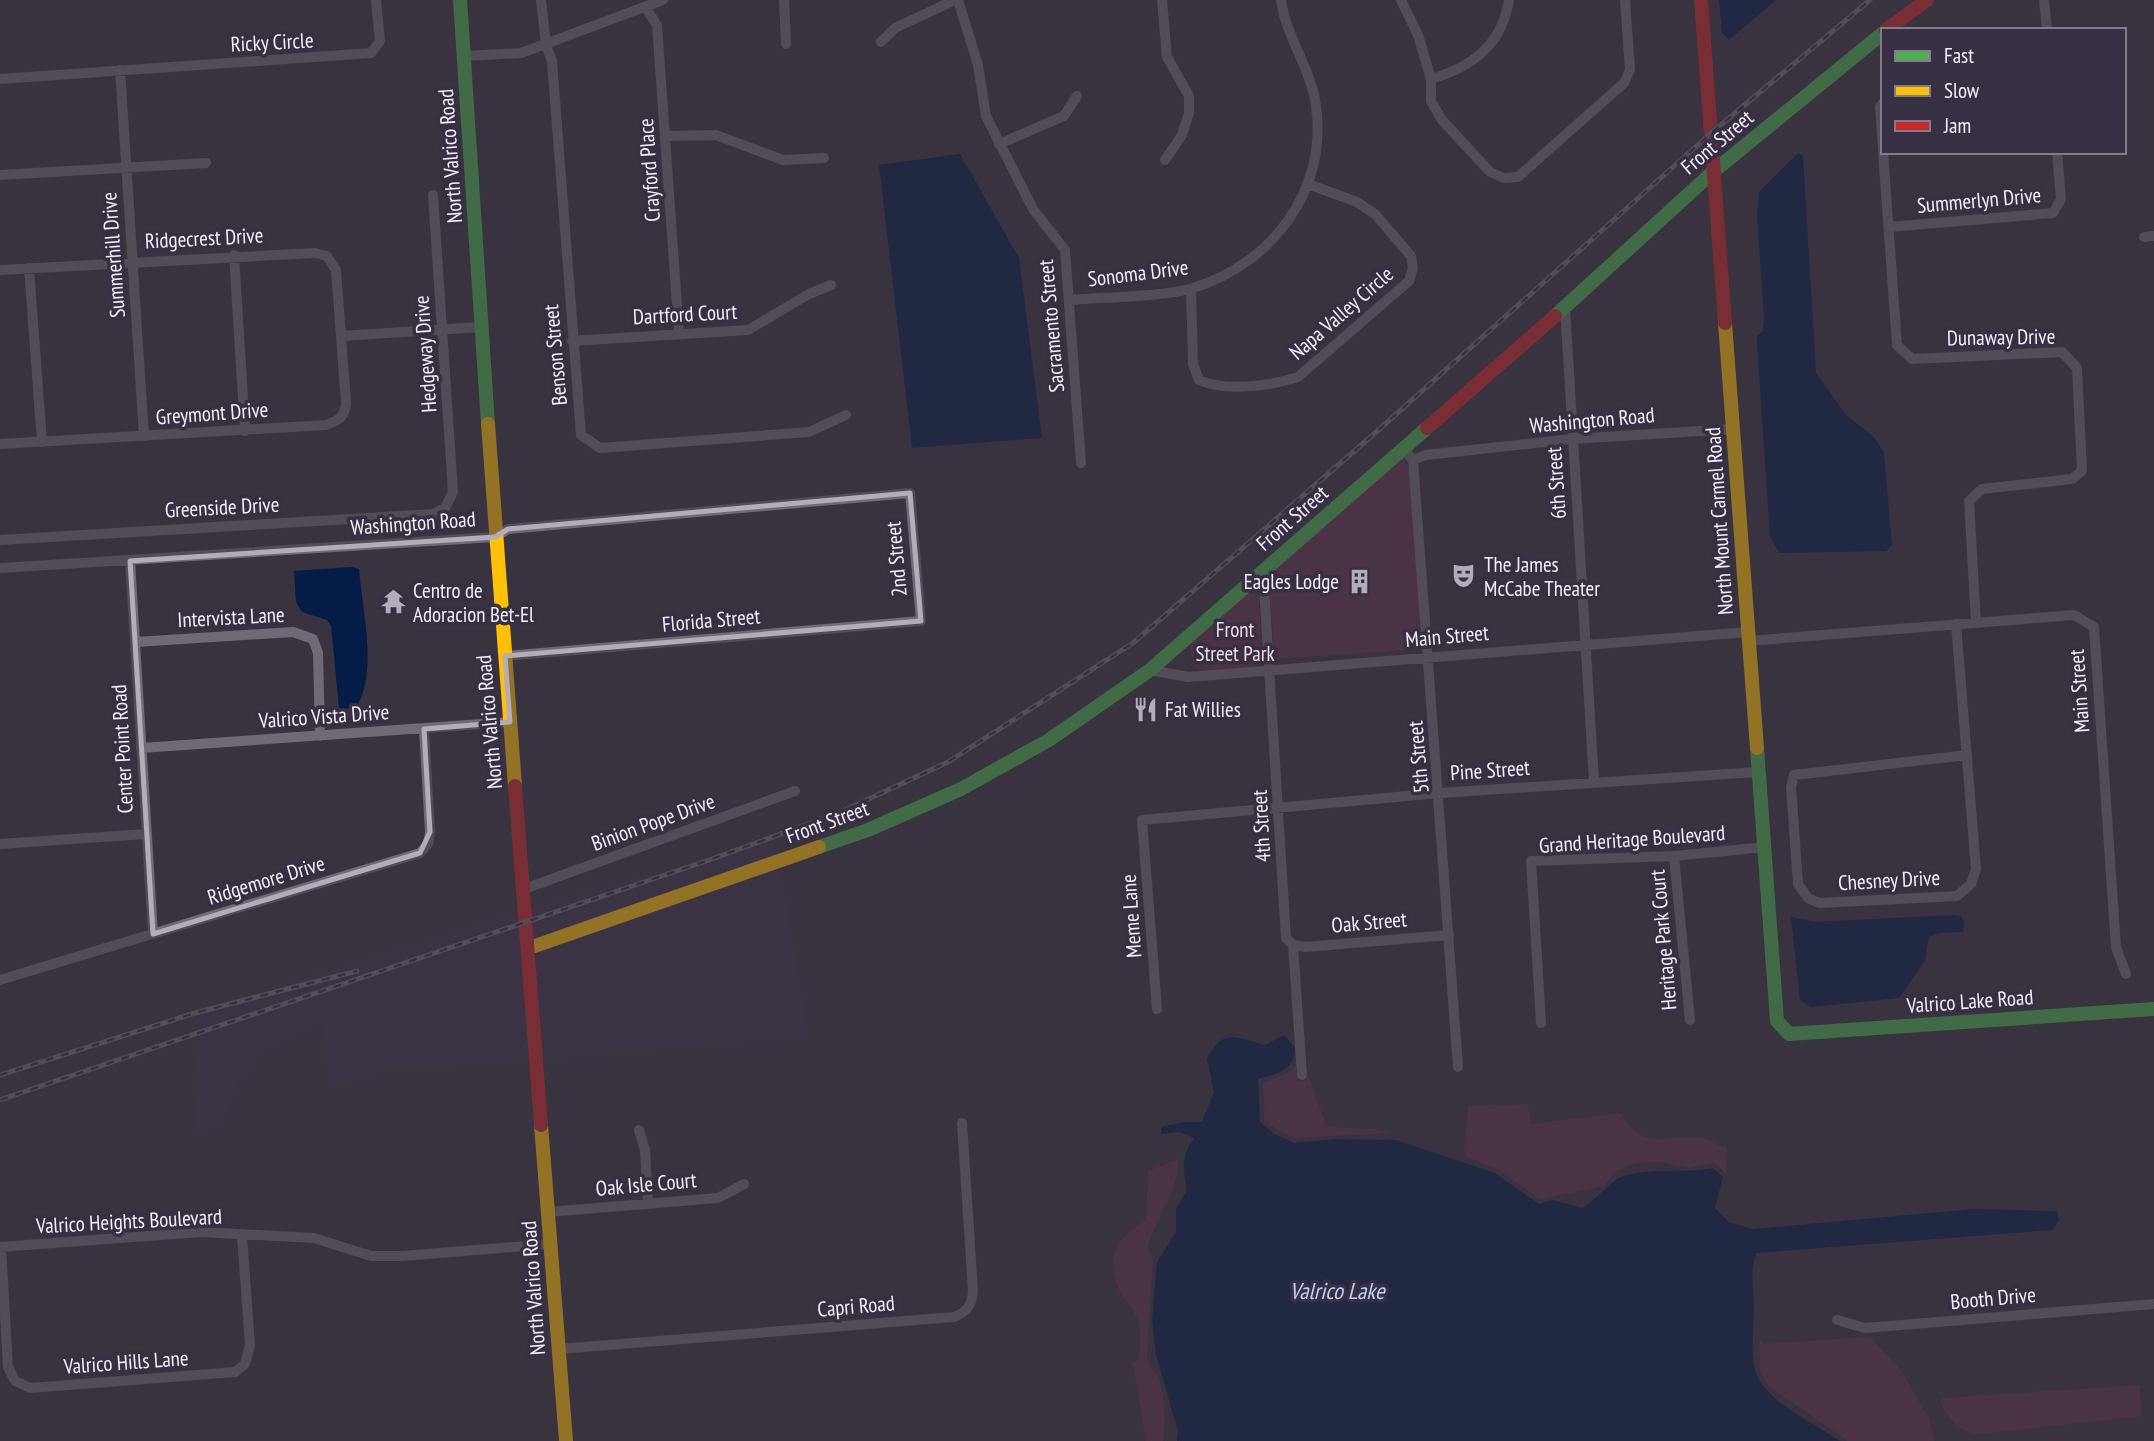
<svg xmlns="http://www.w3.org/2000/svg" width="2154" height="1441" viewBox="0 0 2154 1441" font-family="'PT Sans Narrow',sans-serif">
<rect width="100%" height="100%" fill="#38333e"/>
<!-- built -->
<path fill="#3e344b" d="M775,838l3,18 -244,84 -3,-31z
M780,867l28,168 -266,24 -7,-107z
M521,912l11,148 -145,9 -58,19 -5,-69 -62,33 -24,29 -9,25 -11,16 -21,12 2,-123z"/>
<!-- green -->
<path fill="#60344c" d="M1403,456l6,13 14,180 -148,10 -7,-85z
M1254,591l5,5 3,67c-14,9 -53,13 -68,4l-4,-18 3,-7 55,-49z
M1296,1066l1,15h10v-9l20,55 48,2 15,4 -95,5 -19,-9 -11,-9 -2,-37 26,-10z
M1527,1104l5,20 88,-11c28,42 42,20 81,25 9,1 16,8 26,10l-1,26 -12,-11 -25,5 -27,-6 -26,1 -19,7 -13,16 -64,13 -43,-30 -32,-13 -1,-6 4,-44z
M1178,1159c2,30 -22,58 -30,88l5,13 -6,99c2,9 7,11 11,19 8,14 8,48 5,63h-17l-13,-77 6,-6c0,-12 2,-27 -2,-39 -3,-13 -15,-20 -19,-32 -13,-34 0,-51 28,-66l2,-50z
M1870,1337l30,32 29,49 5,23h-86l-80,-55 -8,-16 -1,-29 5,3z
M2140,1385l2,31 -162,18c-21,-3 -31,-14 -40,-32l2,-4z"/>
<!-- water -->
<path fill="#051c47" d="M1719,0h57l-47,40 -7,-7z
M1798,153l5,3 13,217 30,42 28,22 10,16 8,92 -6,6 -106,2 -10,-16 -13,-194v-7l6,-5 1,-14 -7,-100 2,-25z
M960,154l59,104 23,180 -130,10 -33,-283z
M351,567l8,2c3,41 20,105 -4,140l-16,-1 -8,-82 -4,-6 -25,-8 -6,-10 -2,-31z
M1953,915l8,1 3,6 -1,10 -24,1 -10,4 -4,24 -26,37 -88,9 -11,-7 -9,-83 23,5z
M1284,1035l11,12c1,23 -18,27 -37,32l2,43 14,12 20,9 41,-4 61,1 99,33 44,31 14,-4 29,8c15,-8 28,-27 39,-31 30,-10 61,-3 92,-9l10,9 -8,31 14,14 23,7 222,-20 83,2 2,10 -7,9 -295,23c-8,14 -3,39 -3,55 0,19 -4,46 2,65 10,29 59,51 84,68h-663l1,-10 -22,-76 -4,-36 5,-57 19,-30v-23l11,-19c-4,-21 -6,-33 7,-52l-14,-6 -19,2v-7l22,-5h19l12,-30 -7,-33c15,-33 32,-20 58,-14z"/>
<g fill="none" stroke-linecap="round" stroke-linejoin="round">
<!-- street -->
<path stroke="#6f6a74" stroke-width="10" d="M541,0l5,45 6,16 29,374 19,13 209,-16 37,-17
M784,0l2,44
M958,0l20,65 8,51 47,93 32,41 16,213
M1162,0l5,57 22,39v17l-7,22 -17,25
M1401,0l17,35 13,44v22l11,19 48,52 14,6 14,-1 106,-94 6,-13 -5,-70
M2044,0l3,30
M645,7l12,18 22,308
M881,42l14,-14 60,-28
M465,56l56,-3 142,-53
M120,70l24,366
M0,79l371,-26 9,-12 -4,-41
M1431,79c41,-12 71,-34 78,-79
M1883,103l-3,4 3,41
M666,136l50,-1 67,25 41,-2
M999,144l65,-28 13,-20
M1883,152l14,193 15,14 150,-7 15,16 5,103 -10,8 -90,10 -13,12 7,122
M0,175l206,-12
M1889,227l164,-14 8,-14 -4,-47
M2144,237l10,-1
M234,255l11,176
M29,268l13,174
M0,270l315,-17 12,3 9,14 10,133c-1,14 -7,17 -20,22l-326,19
M1191,289l2,75 6,16c27,12 71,6 99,-3l111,-96 4,-13 -2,-12 -36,-42 -18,-12 -49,-18
M1071,300c34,-3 92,-3 122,-12 79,-24 135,-98 123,-182 -5,-38 -30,-69 -35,-106
M1565,307l29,475
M341,336l140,-9
M572,341l176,-11 61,-36 22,-9
M1403,448l10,12 45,607
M1413,460l13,-5 146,-16 161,-10
M0,540l433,-26 12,-6 8,-16 -20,-297
M130,561l23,373
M0,568l495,-31 13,-8 402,-36 11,128 -416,35
M1263,571l23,367 7,7 9,130
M1956,624l20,245 -5,15 -14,12 -138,7 -11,-5 -10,-14 -7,-97 3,-12 173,-20
M1748,641l326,-26 20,12 22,320 10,27
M136,642l157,-10 20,7 5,14 2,83
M1150,670l38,7 560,-45
M141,748l369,-26
M0,844l146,-10
M1674,856l16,164
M524,889l271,-98
M1293,945l13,2 143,-12
M0,980l420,-127 8,-9 2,-12 -6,-103
M1157,1009l-15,-189 298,-27 318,-21
M1541,1023l-10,-162 143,-5 92,-9
M639,1130l6,20 3,54
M548,1212l170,-14 26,-14
M0,1247l201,-15 113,6 57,18h31l149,-12
M1,1247l7,120 7,14 15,7 205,-16 10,-8 5,-19 -8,-109
M1837,1320l28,8 289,-24
M559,1349l395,-32c13,-5 18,-12 19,-26l-11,-168"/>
<!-- fast -->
<path stroke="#4caf50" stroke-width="14" d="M460,0l28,424
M1555,316l159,-145 169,-138
M1757,748l20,273 12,13 365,-25
M819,847l49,-17 93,-41 88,-49 101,-70 277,-242"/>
<!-- slow -->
<path stroke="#ffc107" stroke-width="14" d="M1725,323l32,425
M488,424l27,362
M529,948l290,-101
M541,1125l25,316"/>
<!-- jam -->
<path stroke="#c62828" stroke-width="14" d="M1701,0l24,323
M1886,30l41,-30
M1427,428l128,-112
M515,786l26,339"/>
<defs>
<path id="rail" d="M0,1075l195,-62 162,-42
M0,1100l712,-241 129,-47 107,-50 185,-119 233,-202 344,-307 160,-134"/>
</defs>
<!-- rail casing -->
<use href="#rail" stroke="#726e77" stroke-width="5"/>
<!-- rail -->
<use href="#rail" stroke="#372f42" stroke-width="2.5" stroke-dasharray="8" stroke-linecap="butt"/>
</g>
<!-- marked area -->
<path d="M0 0H2154V1441H0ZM910,493l11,128 -416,35 5,66 -86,7 6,103 -10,21 -267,81 -23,-373 365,-24 13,-8z" fill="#38333e" fill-opacity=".55" fill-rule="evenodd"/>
<path fill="none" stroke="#b2adb8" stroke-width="5" stroke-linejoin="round" d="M910,493l11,128 -416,35 5,66 -86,7 6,103 -10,21 -267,81 -23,-373 365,-24 13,-8z"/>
<!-- icons -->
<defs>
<symbol id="theatre-bare" viewBox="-9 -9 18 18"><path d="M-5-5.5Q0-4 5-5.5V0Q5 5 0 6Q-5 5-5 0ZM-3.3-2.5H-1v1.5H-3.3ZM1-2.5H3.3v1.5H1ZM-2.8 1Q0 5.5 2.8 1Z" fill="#b2adb8" stroke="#372f42" stroke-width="2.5" paint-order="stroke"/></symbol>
<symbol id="building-bare" viewBox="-9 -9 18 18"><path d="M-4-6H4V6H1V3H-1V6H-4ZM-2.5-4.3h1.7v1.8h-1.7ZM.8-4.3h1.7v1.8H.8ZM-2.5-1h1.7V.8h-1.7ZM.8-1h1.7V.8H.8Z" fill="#b2adb8" stroke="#372f42" stroke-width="2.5" paint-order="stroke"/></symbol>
<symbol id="temple-bare" viewBox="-9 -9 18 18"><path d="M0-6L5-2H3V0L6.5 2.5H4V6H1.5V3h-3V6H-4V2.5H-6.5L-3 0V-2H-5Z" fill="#b2adb8" stroke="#372f42" stroke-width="2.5" paint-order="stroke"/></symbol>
<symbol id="restaurant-bare" viewBox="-9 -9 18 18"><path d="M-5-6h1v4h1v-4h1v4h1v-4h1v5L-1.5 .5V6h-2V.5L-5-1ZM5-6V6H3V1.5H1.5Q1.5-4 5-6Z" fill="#b2adb8" stroke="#372f42" stroke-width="2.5" paint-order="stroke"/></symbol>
</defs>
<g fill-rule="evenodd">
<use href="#theatre-bare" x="1446" y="558" width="35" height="35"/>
<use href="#building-bare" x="1342" y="564" width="35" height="35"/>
<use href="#temple-bare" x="376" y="584" width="35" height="35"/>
<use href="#restaurant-bare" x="1128" y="692" width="35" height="35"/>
</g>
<g text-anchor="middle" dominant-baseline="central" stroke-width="7" stroke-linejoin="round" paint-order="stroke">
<!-- street labels -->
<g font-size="21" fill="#f3eefa" stroke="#372f42">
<text transform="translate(272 42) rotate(-3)">Ricky Circle</text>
<text transform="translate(1717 142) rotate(-40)">Front Street</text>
<text transform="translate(450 156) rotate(-94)">North Valrico Road</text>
<text transform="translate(649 170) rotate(-94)">Crayford Place</text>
<text transform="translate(1979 200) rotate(-5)">Summerlyn Drive</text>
<text transform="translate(204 238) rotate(-3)">Ridgecrest Drive</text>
<text transform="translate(113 255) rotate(-94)">Summerhill Drive</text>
<text transform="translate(1138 273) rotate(-7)">Sonoma Drive</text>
<text transform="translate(1341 313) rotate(-41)">Napa Valley Circle</text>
<text transform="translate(685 314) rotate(-3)">Dartford Court</text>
<text transform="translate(1051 326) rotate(-95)">Sacramento Street</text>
<text transform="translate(2001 337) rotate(-1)">Dunaway Drive</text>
<text transform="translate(425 354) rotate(-94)">Hedgeway Drive</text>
<text transform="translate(555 355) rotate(-95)">Benson Street</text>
<text transform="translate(212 413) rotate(-4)">Greymont Drive</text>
<text transform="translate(1592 420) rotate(-5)">Washington Road</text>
<text transform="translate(1556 483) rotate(-94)">6th Street</text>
<text transform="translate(222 507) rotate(-3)">Greenside Drive</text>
<text transform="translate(1292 518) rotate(-41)">Front Street</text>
<text transform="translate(1719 521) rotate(-94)">North Mount Carmel Road</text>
<text transform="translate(413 523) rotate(-4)">Washington Road</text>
<text transform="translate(896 559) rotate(-95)">2nd Street</text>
<text transform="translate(231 617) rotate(-3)">Intervista Lane</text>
<text transform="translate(711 620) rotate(-5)">Florida Street</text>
<text transform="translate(1447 636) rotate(-5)">Main Street</text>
<text transform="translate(2079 691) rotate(-94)">Main Street</text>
<text transform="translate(324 716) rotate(-4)">Valrico Vista Drive</text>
<text transform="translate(489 722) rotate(-95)">North Valrico Road</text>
<text transform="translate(122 749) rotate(-93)">Center Point Road</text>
<text transform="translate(1418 757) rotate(-95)">5th Street</text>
<text transform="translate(1490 770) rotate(-4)">Pine Street</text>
<text transform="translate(653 822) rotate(-20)">Binion Pope Drive</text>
<text transform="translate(827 822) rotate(-20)">Front Street</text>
<text transform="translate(1261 826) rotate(-93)">4th Street</text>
<text transform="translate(1632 839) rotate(-4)">Grand Heritage Boulevard</text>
<text transform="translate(266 880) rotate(-17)">Ridgemore Drive</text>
<text transform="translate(1889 880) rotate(-3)">Chesney Drive</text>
<text transform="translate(1131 916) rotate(-94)">Meme Lane</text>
<text transform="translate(1369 922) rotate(-5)">Oak Street</text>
<text transform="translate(1663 940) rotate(-95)">Heritage Park Court</text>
<text transform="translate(1970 1001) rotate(-4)">Valrico Lake Road</text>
<text transform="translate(646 1184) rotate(-5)">Oak Isle Court</text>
<text transform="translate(129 1221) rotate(-3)">Valrico Heights Boulevard</text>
<text transform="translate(533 1288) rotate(-94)">North Valrico Road</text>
<text transform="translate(1993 1298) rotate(-5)">Booth Drive</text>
<text transform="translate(856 1306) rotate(-5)">Capri Road</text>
<text transform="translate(126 1362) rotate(-4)">Valrico Hills Lane</text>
</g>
<!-- poi labels -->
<g font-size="21" fill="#f3eefa" stroke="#372f42" text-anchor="start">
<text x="1484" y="564">The James<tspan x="1484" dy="24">McCabe Theater</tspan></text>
<text x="1339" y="581" text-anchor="end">Eagles Lodge</text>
<text x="413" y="590">Centro de<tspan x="413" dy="24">Adoracion Bet-El</tspan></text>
<text x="1165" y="709">Fat Willies</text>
</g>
<!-- park labels -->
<g font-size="21" fill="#f4dce6" stroke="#372f42">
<text x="1235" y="629">Front<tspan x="1235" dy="24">Street Park</tspan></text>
</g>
<!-- water labels -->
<g font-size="23" font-style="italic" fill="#bad2f7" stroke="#372f42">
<text x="1337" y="1290">Valrico Lake</text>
</g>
</g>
<!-- legend -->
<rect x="1881" y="28" width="245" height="126" fill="#372f42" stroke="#827b8c" stroke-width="2"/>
<rect x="1895" y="51" width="35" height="10" fill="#4caf50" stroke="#827b8c" stroke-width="2"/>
<text x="1944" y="63" font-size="21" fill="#f3eefa">Fast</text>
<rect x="1895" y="86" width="35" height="10" fill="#ffc107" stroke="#827b8c" stroke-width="2"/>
<text x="1944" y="98" font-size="21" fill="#f3eefa">Slow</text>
<rect x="1895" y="121" width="35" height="10" fill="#c62828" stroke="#827b8c" stroke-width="2"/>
<text x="1944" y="133" font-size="21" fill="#f3eefa">Jam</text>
</svg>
